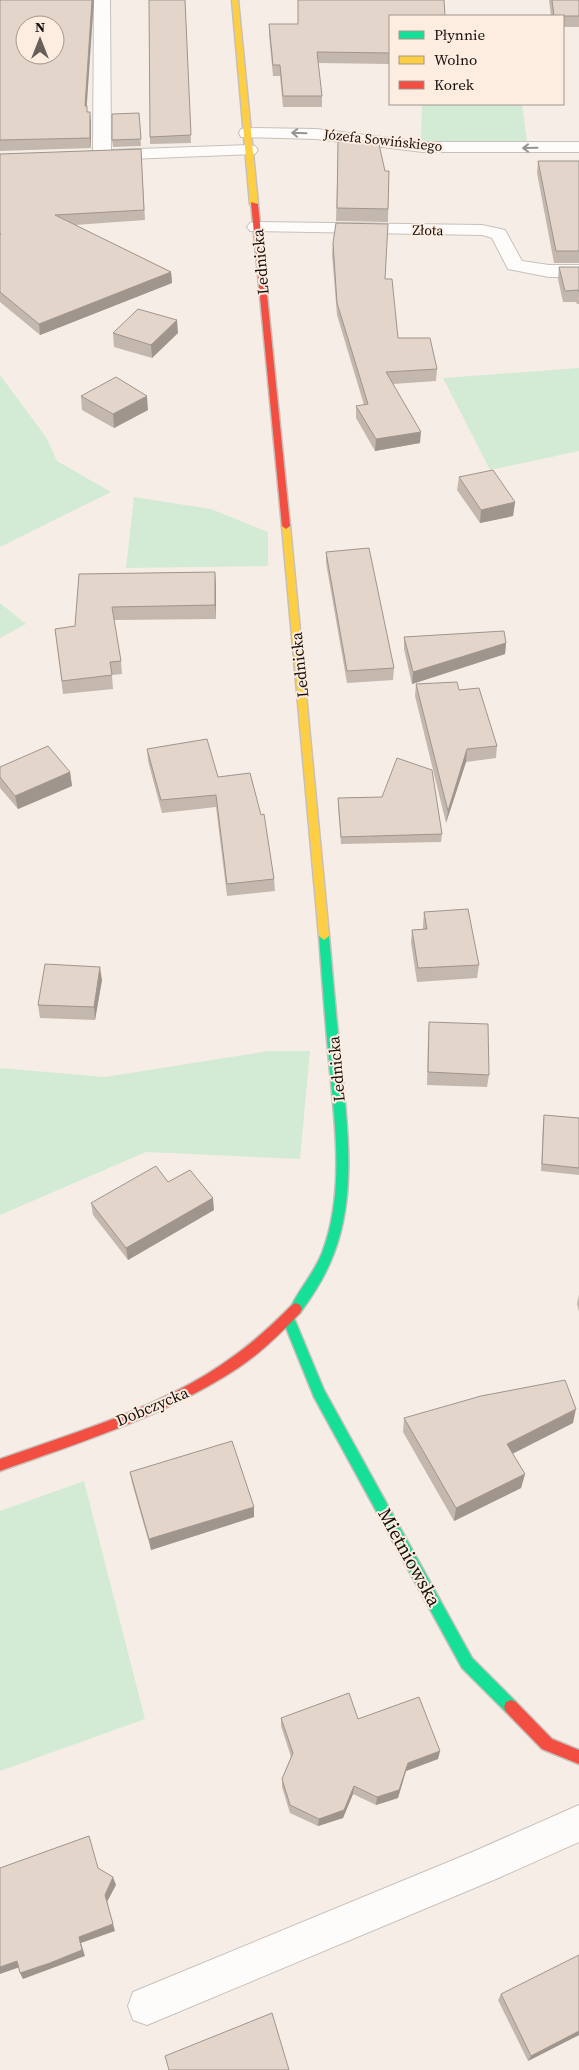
<svg xmlns="http://www.w3.org/2000/svg" width="579" height="2070" viewBox="0 0 579 2070" font-family="'Source Serif 4',serif">
<rect width="100%" height="100%" fill="#f6eee6"/>
<!-- green -->
<path fill="#d3ebd4" d="M422,104h100l5,38 -106,1z
M579,368v83l-89,19 -47,-92z
M0,375l46,62 11,24 54,31 -111,55z
M134,497l77,12 57,23v34l-142,2z
M0,603l26,21 -26,14z
M268,1051h42l-10,108 -154,-7 -146,63v-147l105,9z
M84,1481l61,238 -145,52v-260z"/>
<g fill="none" stroke-linecap="round" stroke-linejoin="round">
<defs>
<path id="street" d="M94,0h16l1,150 138,-5 6,1 3,4 -3,4 -151,6 -8,-1 -3,-4z
M247,128l69,1 107,13h156v10h-156l-107,-13 -75,-2 -2,-4 2,-4z
M256,222l226,3 23,5 17,31 27,4h30v12h-30l-41,-8 -16,-31 -10,-3 -232,-4 -3,-4 3,-4z
M579,1805v37l-83,37 -349,146 -14,-5 -5,-14 5,-14 337,-139z"/>
<path id="fast" d="M324,932l5,4c4,42 7,83 12,125 6,63 16,132 -7,192 -8,22 -20,41 -34,60l-4,2 -4,-2 -2,-4c9,-20 23,-34 32,-56 23,-60 13,-129 7,-192 -4,-42 -7,-83 -10,-125z
M288,1312l4,2 2,4 30,72 148,268 44,44 2,5 -2,5 -5,2 -5,-2 -44,-44 -148,-271 -32,-79 2,-4z"/>
<path id="slow" d="M232,0h6l20,204 -4,2 -4,-2z
M286,523l4,3 39,410 -5,4 -5,-4 -37,-410z"/>
<path id="jam" d="M251,202l7,2 32,322 -4,3 -4,-3z
M296,1303l4,2 2,4 -2,4c-19,20 -39,40 -62,55 -73,48 -157,74 -238,103v-12c76,-27 166,-53 231,-101 23,-16 41,-33 61,-53z
M511,1700l5,2 36,37 27,11v14l-37,-15 -36,-37 -2,-5 2,-5z"/>
</defs>
<!-- street casing -->
<use href="#street" stroke="#c7c0ba" stroke-width="2"/>
<!-- fast casing -->
<use href="#fast" stroke="#c7c0ba" stroke-width="3"/>
<!-- slow casing -->
<use href="#slow" stroke="#c7c0ba" stroke-width="3"/>
<!-- jam casing -->
<use href="#jam" stroke="#c7c0ba" stroke-width="3"/>
<!-- street -->
<use href="#street" fill="#fefcfb" fill-rule="evenodd"/>
<!-- fast -->
<use href="#fast" fill="#16e098" fill-rule="evenodd"/>
<!-- slow -->
<use href="#slow" fill="#ffcf43" fill-rule="evenodd"/>
<!-- jam -->
<use href="#jam" fill="#f24e42" fill-rule="evenodd"/>
</g>
<!-- wall -->
<path fill="#c3b7ae" d="M0,0l87,106v6l4,10v26l-91,3z
M185,0l6,143 -41,1v-7z
M549,0h30v27h-16v-11h-12z
M390,16v48l-72,-1 4,33v11h-39l-3,-31h-7l-4,-41v-11h29z
M139,113l2,33 -28,1 -1,-7z
M338,142l47,29h4l-1,51 -52,-1z
M141,149l4,71 -70,5 96,47 1,11 -132,52 -40,-33v-148z
M538,161h41v102h-25l-17,-90z
M333,243l52,36 13,59 39,31 -1,12 -43,3 27,59 -45,8 -19,-33v-12l8,-1 -27,-90 -5,-61z
M559,267h20v37h-2l-1,-2h-13l-5,-23z
M113,333h65l-26,25 -38,-11z
M81,396l67,14 -34,18 -32,-18z
M459,477l56,25 -2,14 -33,7 -23,-33z
M326,552l68,116 -1,12 -46,3 -21,-120z
M215,572l1,47 -102,1 7,41 1,13 -10,1 1,14 -50,5 -8,-65 20,-3 4,-52z
M404,637l102,6 -1,11 -93,30 -8,-35z
M416,684l43,6 38,56 -1,12 -30,4 -20,61 -31,-127z
M147,749l71,28 43,38 13,64 1,12 -48,5 -11,-89 -54,6 -14,-52z
M0,767l70,5 2,14 -54,23 -18,-21z
M382,797l60,37 -1,8 -100,2 -3,-39v-7z
M424,912l55,53 -2,13 -60,4 -6,-39 1,-13 11,-1v-4z
M102,980l-7,40 -55,-2 -2,-13z
M429,1022l60,53 -2,12 -60,-2 1,-50z
M544,1115l35,3v57l-38,-4 2,-49z
M168,1182l46,28 -86,50 -35,-45 -2,-12z
M579,1294v18l-2,-8z
M404,1418l169,5 -61,31 13,20 -4,14 -67,33 -51,-89z
M130,1472l124,35v10l-103,33 -19,-67z
M281,1718l77,1 82,32 -2,8 -32,12 -8,27 -22,7 -23,-11 -10,24 -25,8 -28,-13 -8,-26v-8l9,-22 -10,-31z
M501,1994l78,41 -51,26 -30,-61z"/>
<!-- shaded-wall -->
<path fill="#9f958d" d="M92,0h2l-8,117 -1,-11z
M90,112l1,10v26l-1,-10z
M171,272l1,11 -132,52 -1,-11z
M177,320l1,13 -26,25 -1,-13z
M147,396l1,14 -34,18 -1,-14z
M421,432l-1,11 -45,8 1,-12z
M515,502l-2,14 -33,7 1,-13z
M215,572l1,13v34l-1,-14z
M506,643l-1,11 -93,30 1,-12z
M467,749l-1,13 -20,61 2,-12z
M70,772l2,14 -54,23 -3,-13z
M100,967l2,13 -7,40 -1,-13z
M213,1198l1,12 -86,50 -2,-12z
M576,1409l-3,14 -69,35 3,-14z
M525,1474l-4,14 -67,33 2,-13z
M254,1507v10l-103,33 -2,-11z
M440,1751l-2,8 -32,12 -8,27 -22,7 1,-8 31,-34z
M354,1786l-1,8 -10,24 -25,8 1,-7z
M113,1877l3,8 -9,17 8,29 -34,12 4,13 -62,23 -3,-6 59,-36 26,-42z
M17,1961l3,6 -20,7v-7z
M579,2031v4l-51,26 3,-5z"/>
<!-- building -->
<path fill="#e3d5ca" stroke="#9f958d" fill-rule="evenodd" d="M0,0h92l-7,106h2v6h3v26l-90,2zM25,25h30v30h-30z
M149,0h36l6,135 -41,2z
M298,0h146l1,16h-55v37l-73,-1 5,44h-39l-3,-31h-7l-4,-41h29z
M552,0h27v16h-25z
M139,113l2,26 -29,1v-26z
M378,140l7,31h4l-1,38 -51,-1 1,-66z
M141,149l3,61 -89,5 116,57 -132,52 -39,-32v-58h1l-1,-1v-79z
M538,161h41v90h-23z
M336,223l52,1 -3,55h7l6,59h32l7,31 -51,3 35,60 -45,7 -20,-33 12,-2 -31,-101 -4,-60z
M559,267h20v25l-1,-2 -13,1z
M138,309l39,11 -26,25 -38,-12z
M116,377l31,19 -34,18 -32,-18z
M493,470l22,32 -34,8 -22,-33z
M369,548l25,120 -47,3 -21,-119z
M215,572v33l-103,2 9,54 -11,1 2,13 -50,6 -7,-52 20,-3 4,-52z
M504,631l2,12 -93,29 -9,-35z
M457,682l2,8 20,-2 18,58 -30,3 -19,62 -32,-127z
M207,739l11,38 32,-4 11,42 3,-1 10,65 -47,5 -11,-89 -55,5 -14,-51z
M48,746l22,26 -55,24 -15,-19v-10z
M397,758l35,12 10,64 -101,3 -3,-39 44,-1z
M468,909l11,56 -61,3 -6,-38 15,-1 -3,-17z
M45,964l55,3 -6,40 -56,-2z
M429,1022l59,2 1,51 -61,-3z
M544,1115l35,3v50l-37,-4z
M156,1166l12,16 22,-12 23,28 -87,50 -35,-45z
M565,1380l11,29 -69,35 18,30 -69,34 -52,-90 77,-22z
M232,1441l22,66 -105,32 -19,-67z
M349,1693l9,26 61,-22 21,54 -32,12 -9,27 -22,7 -23,-11 -10,24 -25,9 -29,-14 -8,-26 11,-26 -12,-35z
M89,1836l9,32 15,9 -8,18 8,29 -34,13 3,13 -32,13 -30,10 -3,-12 -17,6v-99z
M579,1955v76l-48,25 -30,-62z
M272,2013l17,57h-120l-4,-14z"/>
<!-- one-way arrows -->
<defs><path id="oneway-shaft" d="M-6 0H5M1.5-3L5.5 0L1.5 3" fill="none" stroke-width="1.6" stroke-linecap="round" stroke-linejoin="round" transform="scale(1.25)"/></defs>
<g stroke="#969390">
<use href="#oneway-shaft" transform="translate(299 133) rotate(-178)"/>
<use href="#oneway-shaft" transform="translate(530 148) rotate(179)"/>
</g>
<g text-anchor="middle" dominant-baseline="central" stroke-width="4" stroke-linejoin="round" paint-order="stroke">
<!-- far-street labels -->
<g font-size="14" fill="#18120e" stroke="#fcede0">
<text transform="translate(383 140) rotate(6)">Józefa Sowińskiego</text>
<text transform="translate(428 230) rotate(1)">Złota</text>
</g>
<!-- street labels -->
<g font-size="16" fill="#18120e" stroke="#fcede0">
<text transform="translate(260 262) rotate(-95)">Lednicka</text>
<text transform="translate(299 665) rotate(-96)">Lednicka</text>
<text transform="translate(336 1069) rotate(-95)">Lednicka</text>
<text transform="translate(152 1406) rotate(-23)">Dobczycka</text>
</g>
<!-- near-street labels -->
<g font-size="19" fill="#18120e" stroke="#fcede0">
<text transform="translate(410 1557) rotate(61)">Mietniowska</text>
</g>
</g>
<!-- legend -->
<rect x="389" y="15" width="175" height="90" fill="#fcede0" stroke="#a1958c"/>
<rect x="399" y="31" width="25" height="8" fill="#16e098" stroke="#a1958c"/>
<text x="434" y="40" font-size="15" fill="#18120e">Płynnie</text>
<rect x="399" y="56" width="25" height="8" fill="#ffcf43" stroke="#a1958c"/>
<text x="434" y="65" font-size="15" fill="#18120e">Wolno</text>
<rect x="399" y="81" width="25" height="8" fill="#f24e42" stroke="#a1958c"/>
<text x="434" y="90" font-size="15" fill="#18120e">Korek</text>
<!-- north arrow -->
<g transform="translate(40 40)"><circle r="24" fill="#fcede0" stroke="#a1958c"/>
<path d="M0-4L9 19L0 12L-9 19Z" fill="#665f5a"/>
<text y="-8" font-size="14" font-weight="bold" text-anchor="middle" fill="#18120e">N</text>
</g>
</svg>
